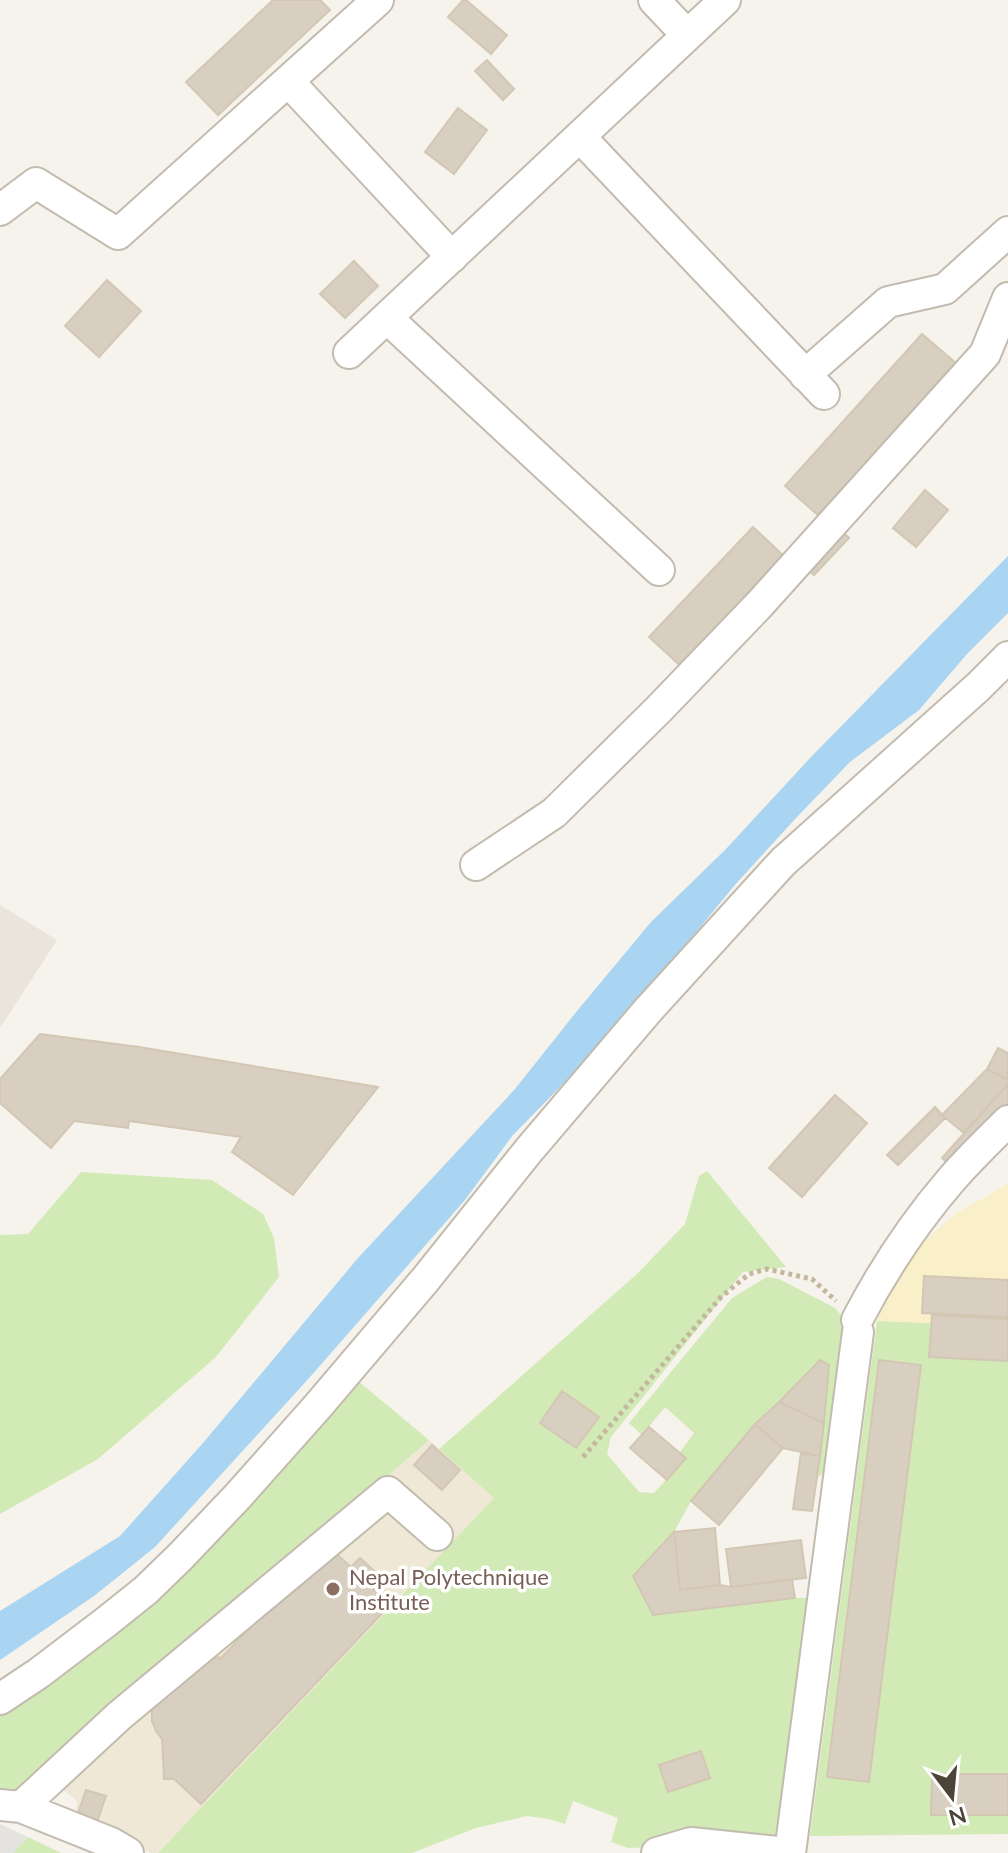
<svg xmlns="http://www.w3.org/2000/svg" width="1008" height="1853" viewBox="0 0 1008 1853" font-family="Lato,sans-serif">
<rect width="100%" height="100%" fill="#f6f3ec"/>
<!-- residential -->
<path fill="#eae5da" d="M0,905l57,35 -57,88z"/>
<!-- education -->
<path fill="#efe8d6" d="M429,1440l66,57 -337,356h-7l-75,-31 1,-21 -36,-30 112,-90z"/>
<!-- green -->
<path fill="#d2eab5" d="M707,1171l79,96 -43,5 -132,165 -4,17 32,38 15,1 32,-35 -6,-6 14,-19 -29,-26 -23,28 -13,-12 103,-125 35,-21 12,2 56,29 11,13 -14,144 -16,14 13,-113 -9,-6 -65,64 -64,77 -17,31 -41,44 20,39 142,-17h20l-33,245 -154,5 -17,-6 7,-24 -45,-17 -8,23 -16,-5 -22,-3 -51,12 -64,25h-254l336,-355 -55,-49 199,-176 47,-49 14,-48z
M81,1172l131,8 51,34 11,24 5,39 -63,80 -118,102 -98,55v-279l28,-1z
M877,1321l131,5v508l-198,2z
M352,1376l77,64 -276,241 -134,112 -19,1v-83z
M28,1837l33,16h-48z"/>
<!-- sand -->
<path fill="#f9efc9" d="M1008,1184v142l-131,-5 27,-61 51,-46z"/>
<!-- parking -->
<path fill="#e5e3e0" d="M0,1824l28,13 -15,16h-13z"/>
<!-- water -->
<path fill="#a9d4f2" d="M1008,556v57l-41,41 -48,56 -69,52 -54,56 -62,68 -55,67 -115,130 -51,52 -48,65 -155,177 -155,170 -61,49 -94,64v-49l120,-75 83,-93 155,-185 157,-169 62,-78 74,-89 75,-73 85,-92z"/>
<!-- building -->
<path fill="#d8cfc1" stroke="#d3c7b4" stroke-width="2" d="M273,0h47l10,10 -112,105 -32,-33z
M463,0h3l41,35 -16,19 -43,-37z
M487,60l27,29 -11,11 -28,-29z
M458,108l29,22 -33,44 -29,-22z
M354,261l24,25 -33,32 -25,-24z
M107,280l34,31 -42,46 -34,-31z
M922,334l34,29 -137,153 -34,-30z
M925,490l23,20 -32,37 -23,-19z
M753,527l35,33 -104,109 -35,-32z
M841,530l8,8 -35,37 -9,-8z
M40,1034l99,13 239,40 -85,108 -61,-43 9,-15 -112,-16 -1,7 -54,-7 -23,27 -51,-45v-24z
M998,1048l10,5v27l-21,-11z
M987,1069l21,11v4l-44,49 -22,-18z
M1008,1084v23l-55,61 -11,-10z
M835,1095l32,28 -65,74 -33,-29z
M935,1107l10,11 -47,47 -11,-10z
M924,1276l84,4v37l-86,-4z
M932,1315l76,4v42l-79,-4z
M820,1360l9,5 -5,58 -45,-21z
M879,1360l42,5 -52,417 -42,-5z
M562,1391l37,26 -23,31 -36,-25z
M779,1402l45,21 -4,33 -37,-8 -28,-24z
M755,1424l28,24 -64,77 -28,-24z
M649,1427l37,31 -19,22 -37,-32z
M432,1445l28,25 -18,20 -28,-25z
M801,1453l19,3 -8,55 -19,-2z
M715,1528l5,57 -40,5 -6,-58z
M674,1532l6,58 40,-5 11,2 61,-8 3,19 -142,17 -20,-39z
M801,1540l5,38 -75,9 -5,-38z
M331,1549l20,18 9,-9 23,21 -10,10 17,16 -189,199 -27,-25h-10l-2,-40 -6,-8 -4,-10v-11l5,-9 54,-51 9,9 73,-76z
M701,1751l9,27 -42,14 -9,-27z
M932,1774h76v41h-77z
M86,1790l20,6 -9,26 -20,-6z"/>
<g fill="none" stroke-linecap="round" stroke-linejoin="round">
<defs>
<path id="minor" d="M654,0l33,35
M288,81l164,176
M580,137l244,257
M0,210l36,-27 82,51 260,-234
M387,318l272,252
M349,353l376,-353
M805,375l83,-73 57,-13 63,-57
M476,865l78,-52 105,-104 99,-103 227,-252 23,-56
M857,1320c26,-50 57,-97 94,-140 18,-21 38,-40 57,-59
M0,1699l39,-26 67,-51 40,-32 35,-34 57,-60 80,-90 107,-126 104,-130 120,-141 134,-147 195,-175 30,-30
M0,1805l21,2 98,-91 269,-224 49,43
M21,1807l90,36 17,10
M657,1853l34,-10 96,10
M790,1853l68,-521"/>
</defs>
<!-- minor casing -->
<use href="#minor" stroke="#c2bbae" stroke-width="34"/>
<!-- path -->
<path stroke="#c4b79f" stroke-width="5" stroke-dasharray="4 4" stroke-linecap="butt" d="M583,1457l138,-160 28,-23 18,-5 45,10 24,22"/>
<!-- minor -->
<use href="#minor" stroke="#fff" stroke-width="30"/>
</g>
<!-- markers -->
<circle fill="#8d6e63" stroke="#fff" stroke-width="3" cx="333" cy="1589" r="8"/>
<g text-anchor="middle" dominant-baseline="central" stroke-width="7" stroke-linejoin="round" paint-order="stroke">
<!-- education labels -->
<g font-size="22" fill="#785e54" stroke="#fff" text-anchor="start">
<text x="349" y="1576">Nepal Polytechnique<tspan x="349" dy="25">Institute</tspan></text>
</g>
</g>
<!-- north arrow -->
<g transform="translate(952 1797) rotate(164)" stroke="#ffffff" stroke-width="6" paint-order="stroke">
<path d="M0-6L14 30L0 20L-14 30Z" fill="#4b4439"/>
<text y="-12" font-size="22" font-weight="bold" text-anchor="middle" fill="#4b4439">N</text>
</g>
</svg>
